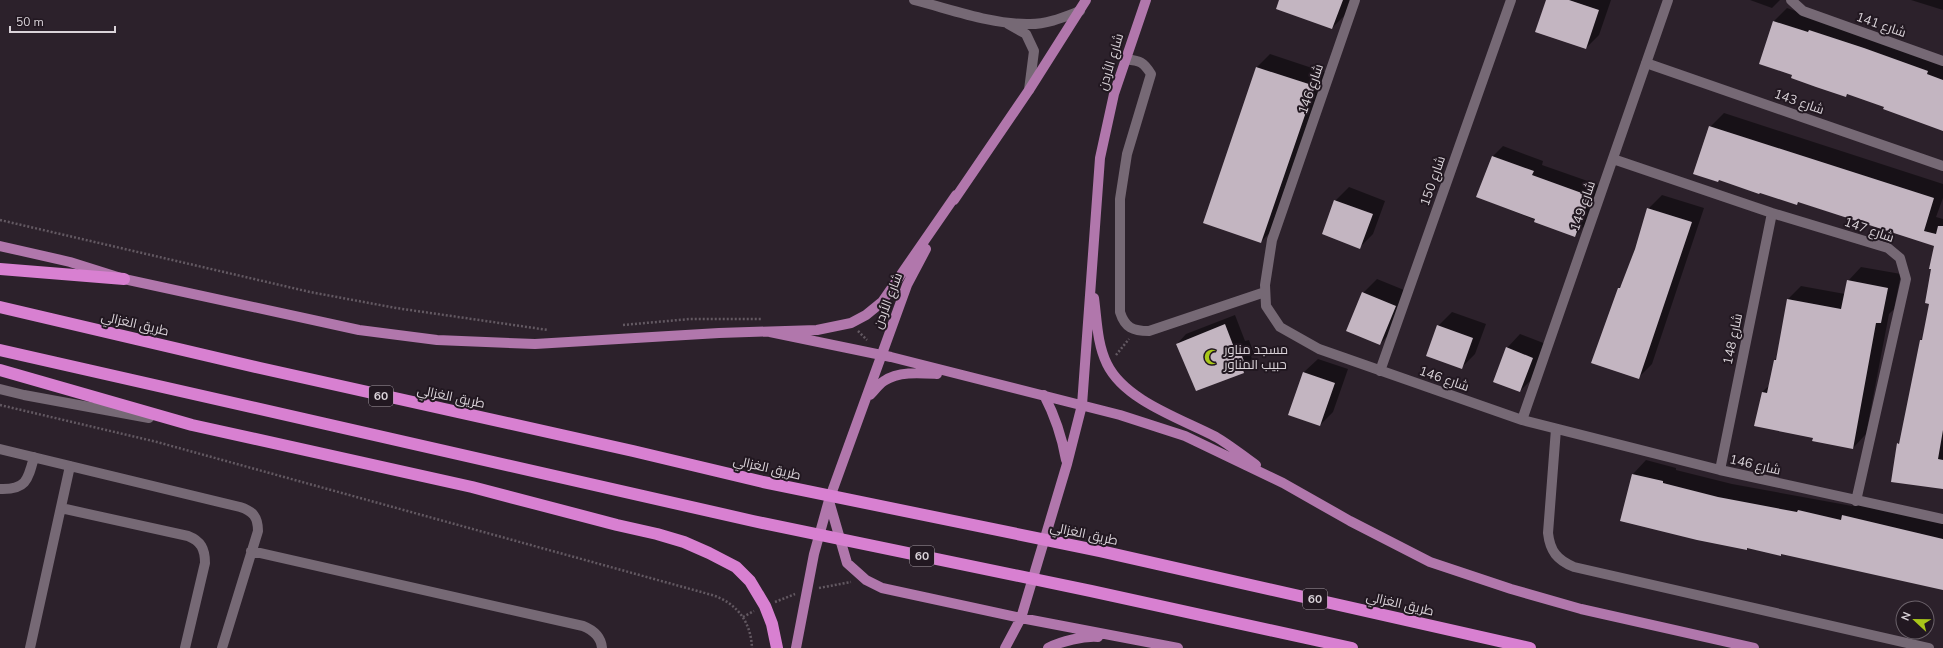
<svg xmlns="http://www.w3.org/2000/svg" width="1943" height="648" viewBox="0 0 1943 648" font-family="'Nunito Sans',Cairo,sans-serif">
<rect width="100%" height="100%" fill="#2c212b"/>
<!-- shadow -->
<path fill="#0007" d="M1280,0h71l-5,14 -14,14z
M1547,0h64l-12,35 -13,13z
M1750,0h30l-8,8z
M1911,0h32v10z
M1787,8l156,54v68l-94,-37 -3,3 -52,-21 -34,-11 14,-43z
M1270,54l57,19 -53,155 -13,14 -57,-20 53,-155z
M1724,113l219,71v14l-7,19 7,2v269l-45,-44 3,-3 20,-101 3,-3 6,-34 5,-58 -136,-43 -2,2 -87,-77z
M1503,146l40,15 -1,4 57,20 -14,40 -10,11 -97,-39 15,-41z
M1349,187l36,14 -12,33 -14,14 -24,-47z
M1662,195l42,13 -52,156 -14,14 -19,-90 4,-4 25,-75z
M1861,267l40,7 -7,35 -5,5 -23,120 -13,14 -39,-10 -52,-46 8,-7 5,-25 2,-3 11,-58 13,-13 44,8 3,-13z
M1377,279l32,13 -16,38 -13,14 -17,-51z
M1452,312l34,12 -11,30 -14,14 -23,-42z
M1235,315l10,26 4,-1 5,14 -3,2 2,6 -9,10 -48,18 -19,-46 9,-10z
M1520,334l26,10 -13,34 -13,13 -13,-43z
M1318,359l30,10 -15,43 -13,13 -31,-10 15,-43z
M1646,460l30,8v2l56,14 120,22 4,-4 87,20v67l-161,-36 -2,2 -32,-7 -2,1 -125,-29 12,-46z"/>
<!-- building -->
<path fill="#c3b5c1" d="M1279,0h64l-11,29 -56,-20z
M1546,0h23l30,10 -13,39 -51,-17z
M1773,21l35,11 1,-2 55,18 64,23 -1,3 16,6v51l-60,-22 1,-2 -37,-13 -1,3 -30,-10 -25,-9 1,-3 -33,-11z
M1256,67l59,19 -54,157 -58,-20z
M1709,126l225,72 -10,33 12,3 2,-8h5v204l-5,29 5,1v29l-52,-7 6,-39 2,1 21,-104h2l7,-36 -4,-1 6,-34h-2l5,-23 -136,-44 -1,3 -37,-12 -1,1 -40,-14 -1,2 -25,-8z
M1492,156l42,15 -2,4 58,21 -15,41 -41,-15 1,-3 -59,-22z
M1334,200l39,14 -13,35 -38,-15z
M1647,208l45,14 -53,157 -48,-16 27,-75h2l15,-39z
M1847,280l41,8 -7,35h-5l-23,126 -41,-8 1,-3 -59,-12 8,-34 5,1 7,-33h2l11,-61 54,10z
M1362,292l34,14 -16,39 -34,-14z
M1225,324l10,26 4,-2 6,16 -3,2 2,7 -48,18 -20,-47z
M1437,325l36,13 -11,31 -36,-13z
M1506,347l27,11 -13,34 -27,-10z
M1303,372l32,11 -15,43 -32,-11z
M1632,474l31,7v2l55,14 79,15 1,-2 43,10 1,-5 101,24v51l-162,-36v2l-34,-8v2l-50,-10 -77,-19z"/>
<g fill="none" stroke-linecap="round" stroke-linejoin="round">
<!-- path -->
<path stroke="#635962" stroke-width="2.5" stroke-dasharray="2 2" stroke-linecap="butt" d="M0,220l310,72 86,16 152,22
M623,325l67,-6h71
M858,331l9,9
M1116,355l13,-16
M0,405l157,37 555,153c25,8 39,27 40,53
M819,588l32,-6
M775,602l20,-8
M743,617l11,-6"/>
<!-- minor -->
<path stroke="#766975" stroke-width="10" d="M914,0c36,9 79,25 116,24 18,0 34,-7 50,-13
M1355,0l-83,240 -7,45 1,21 14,21 39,22 203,71 198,50 223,49
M1791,0l12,11 140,50
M1008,24l18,10 8,17 -5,39
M1125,59c15,2 18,2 26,15l-24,80 -7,45v113c5,16 13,19 29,19l116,-39
M1646,63l297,103
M1613,159l159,54 116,35 12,10 6,21 -50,222
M1380,371l131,-371
M0,389l24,6 125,23
M1522,420l146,-420
M1556,429l-8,104c2,18 9,27 26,34l355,81
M0,449l240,58c13,4 18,10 18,24l-36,117
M1720,470l52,-257
M0,489c26,1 28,-9 34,-32
M61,508l127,28c13,5 17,13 17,27l-20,85
M251,551l332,75c10,4 18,10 19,22
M30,648l40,-182"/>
<!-- major -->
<path stroke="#b177ac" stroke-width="10" d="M954,200l75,-110 57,-90
M0,246l70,16 54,17 235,51 78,10 98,4 184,-11 98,-3 34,-7 15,-8 16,-13 74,-107
M1094,298c3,22 3,46 13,66 18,37 75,55 109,73 14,8 27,19 40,28
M770,332l121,25 229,58 65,21 98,47 67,38 80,41 81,27 70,20 173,39
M870,395c5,-5 9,-11 14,-14 14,-10 37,-8 53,-7
M1044,395c11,21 18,42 22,65
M829,501l18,62 19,17 16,8 139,30 157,30
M796,648l18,-94 15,-54 78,-215 19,-36
M1005,648l16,-30 46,-154 15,-59 18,-247 14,-64 32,-94
M1048,648c14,-7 35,-12 50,-11"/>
<!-- highway -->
<path stroke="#d880d1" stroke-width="12" d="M0,269l124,10
M0,307l260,61 373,83 130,31 337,69 430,97
M0,350l753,171 338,70 261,57
M0,370l192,55 280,62 145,38 40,9 27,8 25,11 27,14 14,14 15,25 7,18 5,24"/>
</g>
<!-- icons -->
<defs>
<symbol id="mosque-bare" viewBox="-9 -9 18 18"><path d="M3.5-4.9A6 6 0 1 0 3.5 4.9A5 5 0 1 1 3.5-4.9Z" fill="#a9c71a" stroke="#221821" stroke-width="2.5" paint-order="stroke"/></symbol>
</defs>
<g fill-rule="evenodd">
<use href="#mosque-bare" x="1201" y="346" width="22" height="22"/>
</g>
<g text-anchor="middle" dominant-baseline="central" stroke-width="4" stroke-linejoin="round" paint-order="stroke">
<!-- shield labels -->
<g fill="#221821" stroke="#a39ba2" stroke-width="1">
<rect x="369" y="386" width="24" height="20" rx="3"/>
<rect x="910" y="546" width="24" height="20" rx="3"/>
<rect x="1303" y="589" width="24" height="20" rx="3"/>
</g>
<g font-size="12" font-weight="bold" fill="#dad3d9">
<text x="381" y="396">60</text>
<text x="922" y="556">60</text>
<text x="1315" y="599">60</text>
</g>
<!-- street labels -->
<g font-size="13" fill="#dad3d9" stroke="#221821">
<text transform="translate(1881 25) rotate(19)">شارع 141</text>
<text transform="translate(1111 62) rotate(-73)">شارع الأردن</text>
<text transform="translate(1311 89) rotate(-71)">شارع 146</text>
<text transform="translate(1799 102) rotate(19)">شارع 143</text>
<text transform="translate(1433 181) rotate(-71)">شارع 150</text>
<text transform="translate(1583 206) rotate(-71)">شارع 149</text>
<text transform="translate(1869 230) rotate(19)">شارع 147</text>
<text transform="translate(888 301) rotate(-69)">شارع الأردن</text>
<text transform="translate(135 324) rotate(13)">طريق الغزالي</text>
<text transform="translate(1733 339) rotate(-78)">شارع 148</text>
<text transform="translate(1444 379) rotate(19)">شارع 146</text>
<text transform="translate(451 397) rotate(12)">طريق الغزالي</text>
<text transform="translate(1755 465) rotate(13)">شارع 146</text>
<text transform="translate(767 468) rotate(13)">طريق الغزالي</text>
<text transform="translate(1084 534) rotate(12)">طريق الغزالي</text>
<text transform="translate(1400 604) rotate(13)">طريق الغزالي</text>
</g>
<!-- poi labels -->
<g font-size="13" fill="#dad3d9" stroke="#221821" text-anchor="start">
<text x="1224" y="350">مسجد مناور<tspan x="1224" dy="15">حبيب المناور</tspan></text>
</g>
</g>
<!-- north arrow -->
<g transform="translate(1915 620) rotate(292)"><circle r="19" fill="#221821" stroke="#6c636b"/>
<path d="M0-3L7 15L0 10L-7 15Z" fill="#a9c71a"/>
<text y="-6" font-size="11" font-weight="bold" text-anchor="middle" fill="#dad3d9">N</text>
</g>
<!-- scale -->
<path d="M10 26v6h105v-6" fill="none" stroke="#dad3d9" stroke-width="2"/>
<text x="16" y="26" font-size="12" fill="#dad3d9" stroke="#221821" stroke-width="3" paint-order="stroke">50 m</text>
</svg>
